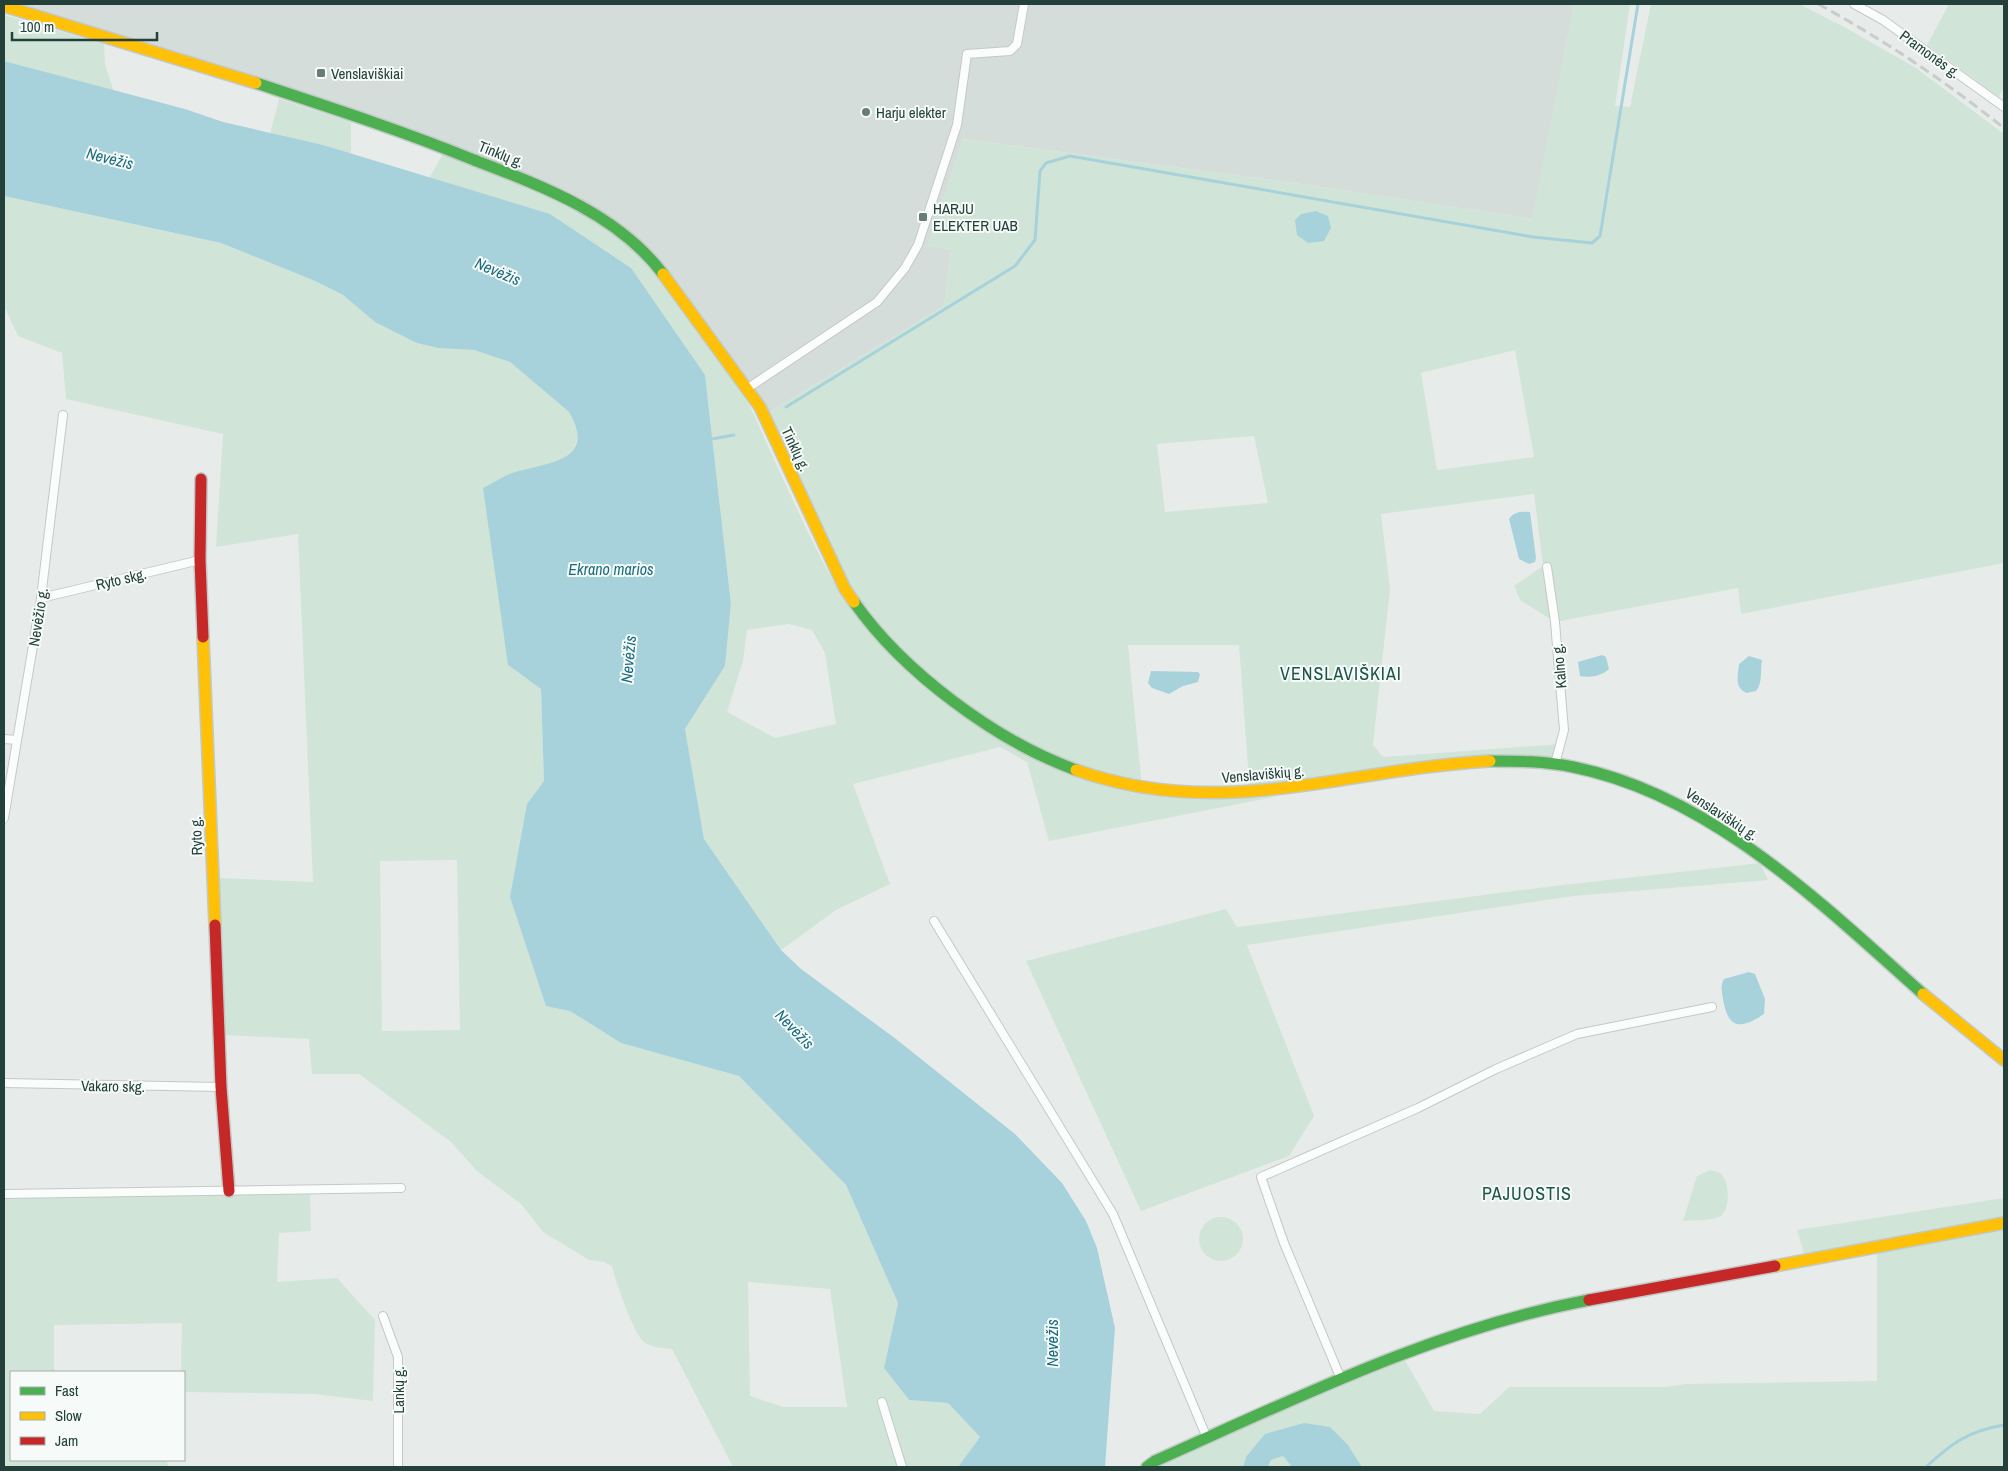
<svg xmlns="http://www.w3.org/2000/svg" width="2008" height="1471" viewBox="0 0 2008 1471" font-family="'Archivo Narrow',sans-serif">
<rect width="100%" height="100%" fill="#e7ecea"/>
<!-- built -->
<path fill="#d5ddda" d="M19,4h1555l-41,215 -239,-36 -331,-44 -35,106 23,5 -7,56 -176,107 -27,-44 -79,-107 -38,-36 -64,-37 -109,-45 -168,-59z"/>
<!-- green -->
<path fill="#d0e5d7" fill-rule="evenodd" d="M1574,4h56l-15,102 15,1 21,-103h148l47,24 70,40 88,66v429l-263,51 -3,-26 -183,34 -35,-22 -6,-14 29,-20 -9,-72 -153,20 9,75 -17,156 10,12 179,-13 -7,20 -48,-3 -257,32 -11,-148h-111l14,143 -71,-18 -125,-76 -85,-81 -93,-200 176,-107 7,-56 -23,-5 35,-106 331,44 238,36zM1515,350l19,107 -97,13 -16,-97zM1254,436l14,67 -103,9 -8,-68z
M1949,4h55v82l-5,11 -72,-52z
M4,15l100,29 1,20 9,28 -110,-31z
M279,99l72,23v33l-28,-10 -53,-11z
M443,154c63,24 134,47 186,92 21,19 36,43 53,66 21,28 45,56 63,86 9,14 15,31 22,46 22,47 43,96 69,142 54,93 178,179 282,203 51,11 105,10 157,8l-226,44 -22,-79 -27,-15 -147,37 37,100 -54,26 -55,40 -77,-111 -19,-110 40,-63 6,-62 -26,-229 -276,-197zM789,624l23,6 13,23 11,71 -61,14 -48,-26 16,-51 4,-31z
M4,196l217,47 94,38 28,14 32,27 84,26 15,2 36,12 59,50c29,49 -25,54 -58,62l-3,191 33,24 3,92 -17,23 43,207 51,32 118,33 107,109 52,118 -14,65 25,32 39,3 32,34 -22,30h-225l-61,-118c-10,-1 -21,-1 -29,-8 -9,-7 -29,-63 -31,-75l-8,-4 -15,-2 -46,-28 -22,-28 -44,-33 -26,-29 -92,-68h-47l-3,-35 -84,-4 -7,-157 95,4 -15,-348 -82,13 7,-113 -157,-35 -4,-46 -44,-17 -14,-30zM457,860l3,170 -78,1 -2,-170zM748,1282l82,7 17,118h-63l-34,-11z
M1760,863l8,17 -195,16 -326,49 67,171 -25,40 -148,55 -115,-250 200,-52 11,18 317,-41z
M1710,1170c4,1 8,1 11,4 9,8 10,38 -2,43 -10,4 -26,3 -36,4l14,-45z
M310,1194l1,37 -32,2 -2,49 60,-4 38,42 -2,81 -59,-7 -130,-2v-20h-3l1,-49 -128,2v47h-43v88h156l1,7h-164v-270z
M2004,1198v269h-642l-14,-22 -102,12 -3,10h-99l258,-112 32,56 46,3 29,-27h158l18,-3 192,-3v-134l-71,13 -9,-30z
M1199 1239a22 22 0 1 1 44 0a22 22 0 1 1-44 0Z
M1283,1456l9,11h-24l3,-7z"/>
<!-- water -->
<path fill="#a7d2db" d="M4,61l181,48 38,13 100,23 227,69 81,54 74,107 26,229 -6,62 -40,63 19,110 77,111 20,19 95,70 119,95 47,49 24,38 11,27 18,80 -10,139h-147l22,-30 -32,-34 -39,-3 -25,-32 14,-65 -52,-118 -107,-109 -118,-33 -51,-32 -24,-5 -36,-109 17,-93 17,-23 -3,-92 -33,-24 -25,-177c9,-4 18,-11 27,-14 29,-11 90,-9 59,-62l-59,-50 -36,-12 -35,-2 -22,-5 -42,-21 -32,-27 -28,-14 -94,-38 -217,-47z
M1316,211l12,5 3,12 -7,13 -16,2 -11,-8 -2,-15 6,-6z
M1530,512l6,46 -1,4 -6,2 -10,-5 -10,-40c4,-7 13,-8 21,-7z
M1602,655l4,2 3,12c-7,7 -19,9 -29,7l-2,-14z
M1749,656l13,4c-2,10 1,23 -6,31l-10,2c-12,-6 -8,-17 -7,-29z
M1151,671l47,1 2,2 -2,8 -15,4 -14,8 -17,-6 -4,-5z
M1749,972l6,2 10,25 -1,15c-24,16 -36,15 -41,-15 -1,-8 -3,-13 1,-20z
M1304,1423l26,4 18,18 14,22h-70l-9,-11 -12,4 -3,7h-25l3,-10 19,-23z"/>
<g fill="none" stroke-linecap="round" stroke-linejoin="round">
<!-- stream -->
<path stroke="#a7d2db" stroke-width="3" d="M786,407l229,-141 20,-26 5,-69 6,-8 24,-7 463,81 59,6 8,-7 38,-232
M712,439l22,-4
M1926,1467c26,-24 42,-36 78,-42"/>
<defs>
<path id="street" d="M1854,4l29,16 121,87
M748,388l129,-86 28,-34 13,-23 39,-120 10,-71 43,-3 7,-7 7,-40
M1547,567l8,55 9,108 -9,34
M41,598l159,-38
M4,739l13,1
M4,818l37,-220 22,-183
M934,921l179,293 94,224
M4,1083l217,4
M4,1194l397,-6
M383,1316l15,41v110
M1341,1379l-57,-136 -23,-66 157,-69 78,-39 81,-35 135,-27
M882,1402l20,65"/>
<path id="fast" d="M256,83c73,24 147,48 218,77 68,26 144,54 189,114
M854,602c49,70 142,139 222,168
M1490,761c27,0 55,0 83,6 137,27 249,137 350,227
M1147,1467l8,-6c142,-63 280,-132 434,-161"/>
<path id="slow" d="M4,6l252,77
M663,274l97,133 85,182 9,13
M203,637l12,288
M1076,770c147,52 268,-1 414,-9
M1923,994l81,66
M1775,1266l229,-43"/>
<path id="jam" d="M201,479l-1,81 3,77
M215,925l6,162 8,104
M1589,1300l186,-34"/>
</defs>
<!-- street casing -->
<use href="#street" stroke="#c4c9c7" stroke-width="10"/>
<!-- fast casing -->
<use href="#fast" stroke="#c2cac7" stroke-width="14"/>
<!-- slow casing -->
<use href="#slow" stroke="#c2cac7" stroke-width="14"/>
<!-- jam casing -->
<use href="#jam" stroke="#c2cac7" stroke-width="14"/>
<!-- street -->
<use href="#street" stroke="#fbfcfc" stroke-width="8"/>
<!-- fast -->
<use href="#fast" stroke="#4caf50" stroke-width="11"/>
<!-- slow -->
<use href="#slow" stroke="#ffc107" stroke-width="11"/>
<!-- jam -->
<use href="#jam" stroke="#c62828" stroke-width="11"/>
<!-- rail -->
<path stroke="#c8cdcb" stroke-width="3" stroke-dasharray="10 5" stroke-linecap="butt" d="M1818,4c65,35 128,78 186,124"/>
</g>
<!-- markers -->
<g fill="#687d78" stroke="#f6faf8" stroke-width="2">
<rect x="316" y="68" width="10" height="10" rx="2.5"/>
<circle cx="866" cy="112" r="5"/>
<rect x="918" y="212" width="10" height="10" rx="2.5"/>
</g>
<g text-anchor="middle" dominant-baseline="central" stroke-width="4" stroke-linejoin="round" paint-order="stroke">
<!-- street labels -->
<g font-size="15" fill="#23413a" stroke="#f6faf8">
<text transform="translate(1930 54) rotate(36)">Pramonės g.</text>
<text transform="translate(501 154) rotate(22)">Tinklų g.</text>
<text transform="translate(796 449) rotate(65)">Tinklų g.</text>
<text transform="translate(121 579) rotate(-13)">Ryto skg.</text>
<text transform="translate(38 617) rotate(-81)">Nevėžio g.</text>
<text transform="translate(1559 666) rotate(-95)">Kalno g.</text>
<text transform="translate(1263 774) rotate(-5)">Venslaviškių g.</text>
<text transform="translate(1722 814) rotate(33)">Venslaviškių g.</text>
<text transform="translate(196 836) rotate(-92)">Ryto g.</text>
<text transform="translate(113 1086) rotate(1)">Vakaro skg.</text>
<text transform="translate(398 1390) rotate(-90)">Lankų g.</text>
</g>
<!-- poi labels -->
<g font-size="15" fill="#23413a" stroke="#f6faf8" text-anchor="start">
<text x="331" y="73">Venslaviškiai</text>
<text x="876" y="112">Harju elekter</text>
<text x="933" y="208">HARJU<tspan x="933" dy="17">ELEKTER UAB</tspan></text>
</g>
<!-- water labels -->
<g font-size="16" font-style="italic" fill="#196c81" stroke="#f6faf8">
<text transform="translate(110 158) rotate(14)">Nevėžis</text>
<text transform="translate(498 271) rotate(23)">Nevėžis</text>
<text x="611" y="569">Ekrano marios</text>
<text transform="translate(628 659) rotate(-85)">Nevėžis</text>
<text transform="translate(795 1029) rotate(46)">Nevėžis</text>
<text transform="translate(1052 1343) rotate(-90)">Nevėžis</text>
</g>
<!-- quarter labels -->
<g font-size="18" letter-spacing="1" fill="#1d5549" stroke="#f6faf8">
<text x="1341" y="673">VENSLAVIŠKIAI</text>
<text x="1527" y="1193">PAJUOSTIS</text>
</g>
</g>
<!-- border -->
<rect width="2008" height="1471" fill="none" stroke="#23413a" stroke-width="10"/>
<!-- legend -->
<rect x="10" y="1371" width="175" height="90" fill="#f6faf8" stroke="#a2b0ac"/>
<rect x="20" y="1387" width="25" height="8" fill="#4caf50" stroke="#a2b0ac"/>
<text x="55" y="1396" font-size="15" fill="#23413a">Fast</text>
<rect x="20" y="1412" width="25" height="8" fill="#ffc107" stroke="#a2b0ac"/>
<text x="55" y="1421" font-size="15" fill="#23413a">Slow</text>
<rect x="20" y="1437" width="25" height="8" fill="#c62828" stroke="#a2b0ac"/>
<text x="55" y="1446" font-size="15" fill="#23413a">Jam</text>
<!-- scale -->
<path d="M12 32v8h145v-8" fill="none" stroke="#23413a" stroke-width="2.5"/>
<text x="20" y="32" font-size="15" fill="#23413a" stroke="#f6faf8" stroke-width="4" paint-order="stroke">100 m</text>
</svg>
